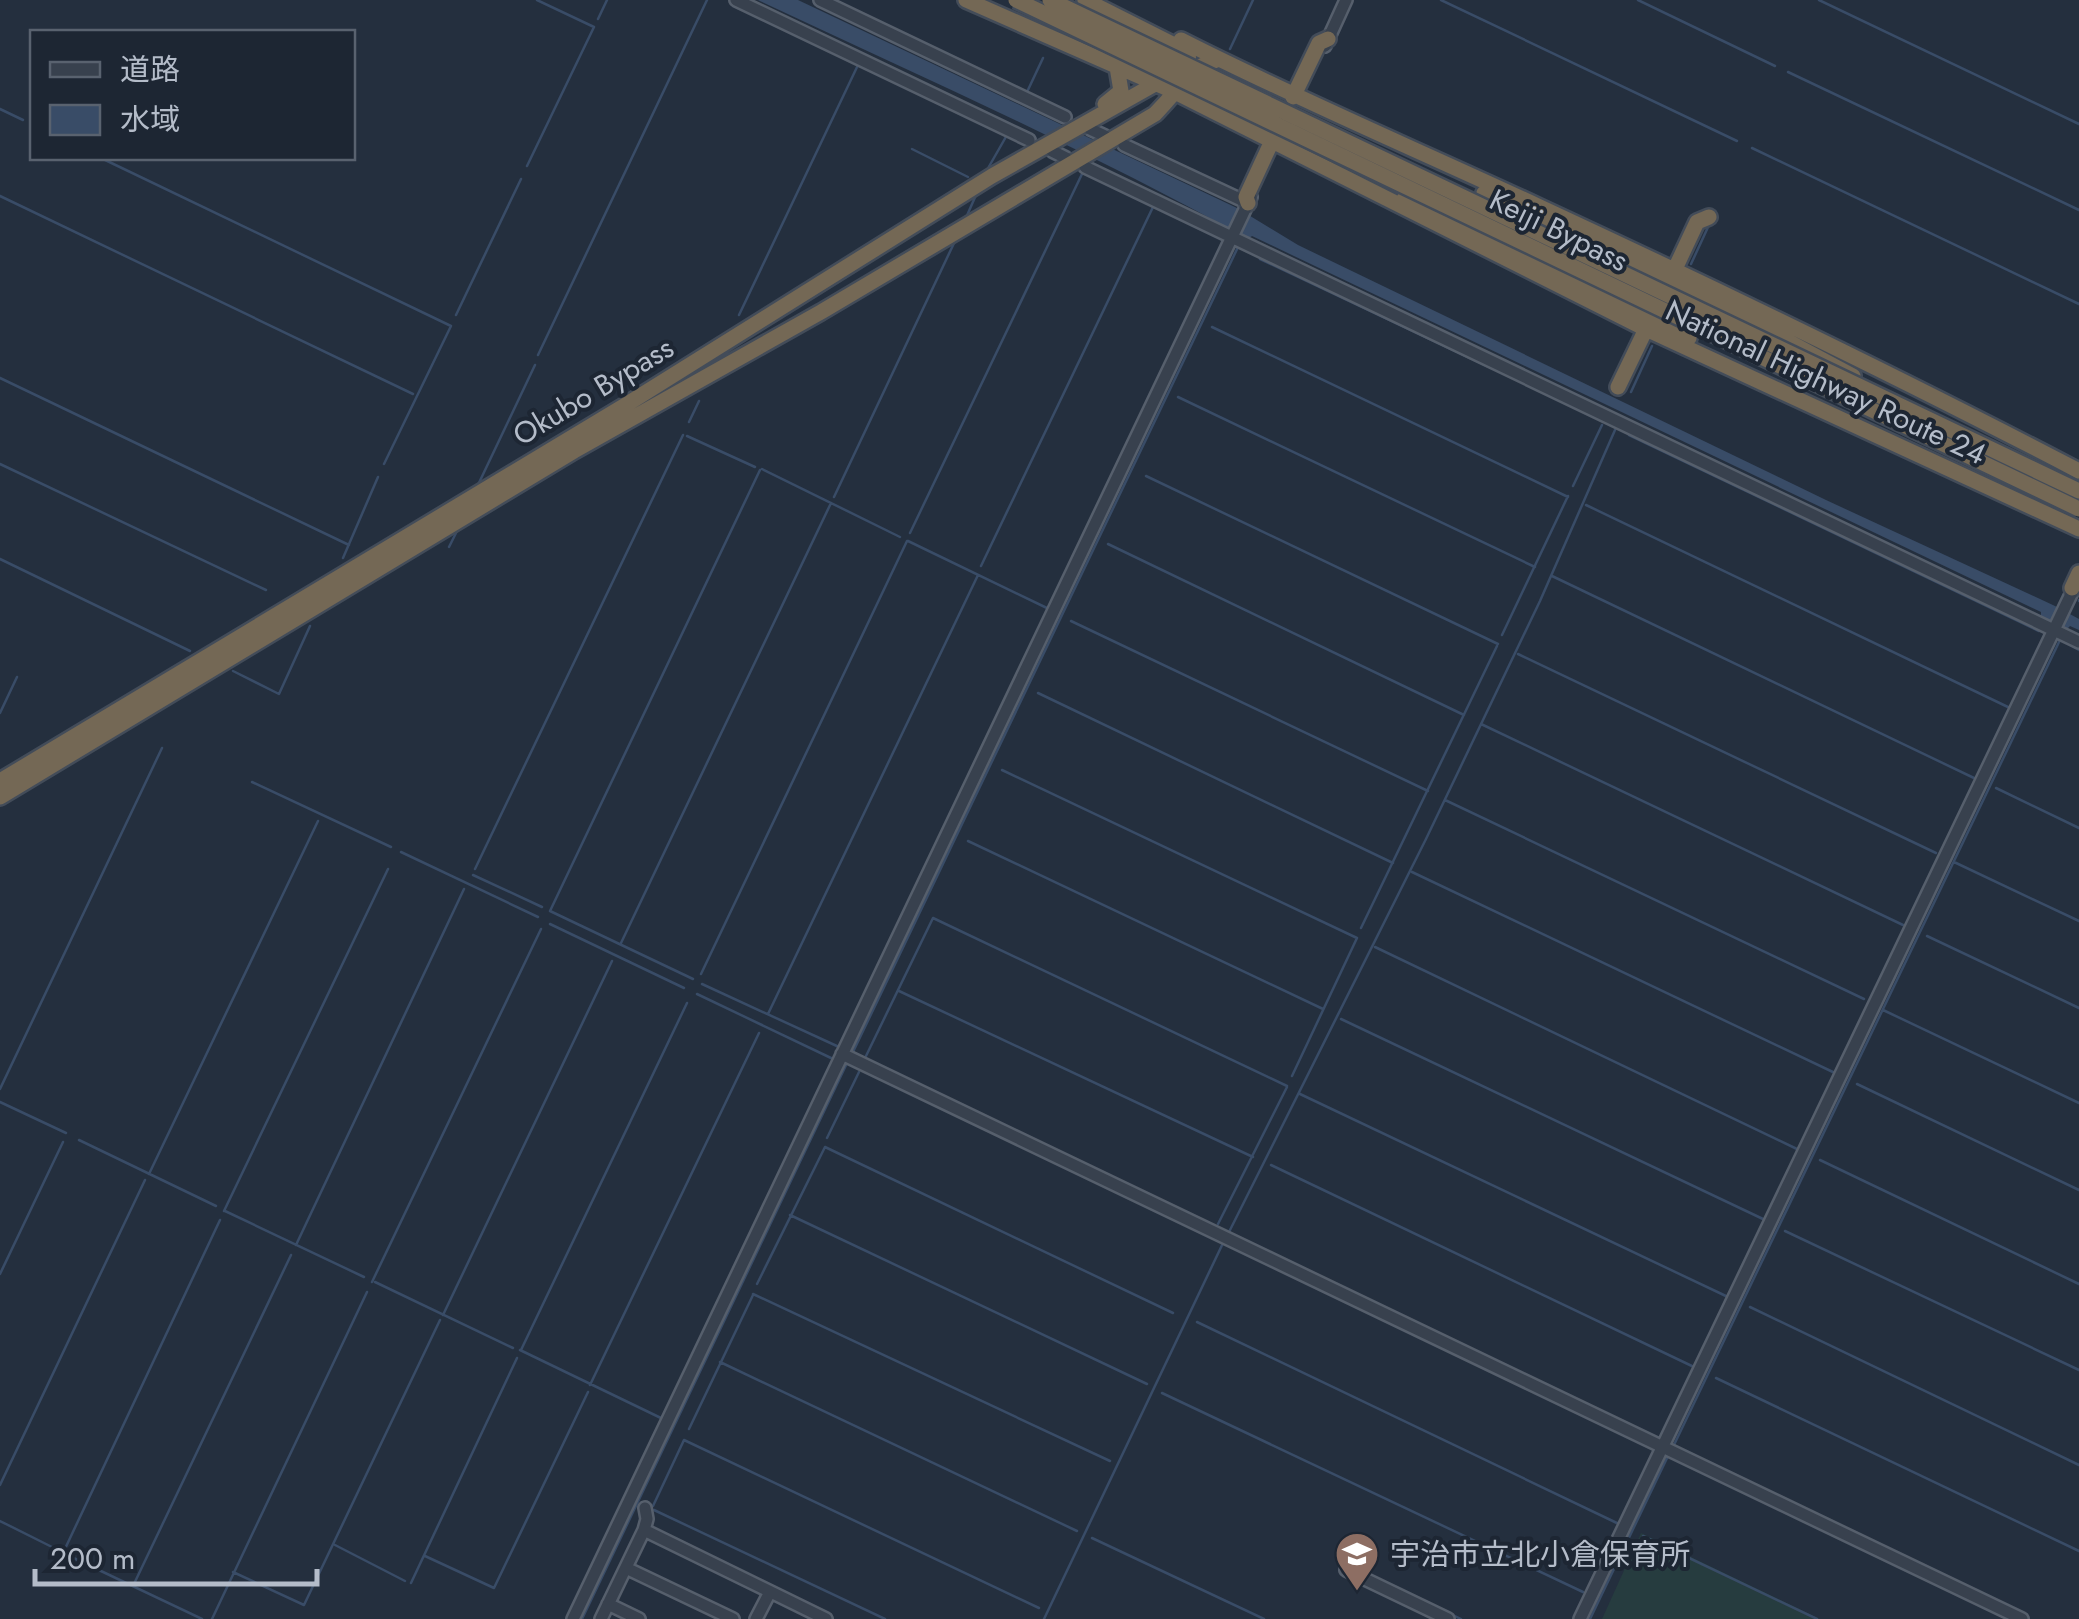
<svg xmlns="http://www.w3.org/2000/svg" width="2079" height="1619" viewBox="0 0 2079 1619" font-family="Jost,'Noto Sans JP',sans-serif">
<rect width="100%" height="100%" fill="#242f3e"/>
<!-- green -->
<path fill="#263c3f" d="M1641,1533l179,86h-218z"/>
<!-- water -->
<path fill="#394c67" d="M758,0h40l439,208 61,37 528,255 229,106 24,13v11l-9,-4 -3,3 -26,-13v-4l-789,-376 -4,3c-158,-88 -326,-162 -490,-239z"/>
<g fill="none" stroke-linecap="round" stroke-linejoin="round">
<!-- stream -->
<path stroke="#394c67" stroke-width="2.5" d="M1441,0l296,141
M1638,0l137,66
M1819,0l260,124
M598,19l9,-19
M1230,49l23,-49
M1788,72l291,138
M1027,92l16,-34
M0,109l23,11
M31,124l1,1
M1752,148l327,156
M912,149l56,28
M101,158l350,168 -67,138
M527,166l67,-139 -57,-27
M987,170l20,-35
M0,196l413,198
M965,220l11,-25
M1260,259l227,107
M1691,264l18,-39
M456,315l65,-136
M739,315l119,-250
M1212,327l356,170
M538,355l169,-355
M0,378l349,167
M1631,392l21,-46
M1178,397l357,170
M689,422l10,-21
M1629,435l410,196
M687,436l68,31
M0,464l266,126
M762,469l138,68
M1146,476l352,168
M1573,486l29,-61
M477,487l58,-122
M834,497l121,-256
M1586,505l424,203
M910,533l172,-359
M908,541l141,68
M1108,544l356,171
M449,547l8,-16
M343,558l35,-81
M0,559l190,92
M981,566l172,-359
M1552,576l422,202
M2079,601v-1
M1071,621l357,170
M1502,635l66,-139
M2072,646l7,4
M1518,654l418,199
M233,671l46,23 31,-68
M1038,693l355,170
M0,713l17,-36
M1481,724l422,201
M1002,770l355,168
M252,782l139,65
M1996,788l83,40
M1445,800l419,199
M968,841l355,168
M401,852l137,65
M1954,862l125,59
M475,869l208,-434
M1412,872l423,201
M473,875l69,32
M550,924l134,64
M1361,928l136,-282
M1927,936l152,72
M621,943l210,-440
M1375,947l422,202
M701,974l206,-433
M693,979l-143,-68 210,-441
M702,984l137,63 6,-11
M899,991l354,166
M697,994l134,64
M1883,1010l196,93
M768,1014l210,-439
M1341,1019l422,200
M852,1054l387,-809
M866,1056l67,-138 354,168
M860,1069l224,107
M1292,1076l65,-138
M1857,1084l222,106
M0,1089l162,-341
M1300,1094l428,203
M0,1102l66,31
M827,1138l32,-66
M79,1140l137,66
M825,1147l348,166
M1820,1160l259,124
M1271,1165l423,202
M149,1174l169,-353
M224,1211l164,-342
M225,1211l139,66
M790,1215l357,169
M1218,1224l69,-137
M1785,1231l294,139
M1228,1234l198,-395 114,-238 75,-171
M296,1245l168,-356
M1232,1247l93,45
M0,1274l63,-132
M372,1282l169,-353
M375,1282l138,66
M757,1284l68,-137
M753,1294l357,167
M1750,1307l329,158
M443,1315l169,-354
M1197,1322l422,202
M520,1350l143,69
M521,1350l166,-347
M720,1362l357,169
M1716,1378l363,173
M590,1385l169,-352
M1162,1393l421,199
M689,1429l64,-134
M684,1440l355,168
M1672,1449l388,-809
M0,1485l145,-305
M653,1506l31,-66
M654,1510l231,109
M0,1521l56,28
M1643,1536l174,83
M1092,1538l172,81
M335,1545l70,36
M63,1553l157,-333
M63,1553l139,66
M425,1556l69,32 94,-196
M1350,1565l111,54
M233,1572l71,33 136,-285
M411,1583l106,-225
M133,1586l158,-331
M212,1619l155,-327
M582,1619l266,-558
M1044,1619l180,-378
M1590,1619l78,-163"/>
<defs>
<path id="minor" d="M736,0l293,140
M820,0l245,117
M1325,46l21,-46
M1090,129l15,7
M1124,145l124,58
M1052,151l14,7
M1085,167l994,475
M842,1054l1180,565
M644,1530l182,89
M626,1568l107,51
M1346,1570l102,49
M608,1604l31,15
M573,1619l678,-1422
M601,1619l43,-89 3,-11 -2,-11
M756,1619l14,-27
M1580,1619l495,-1033"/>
<path id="highway" d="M966,0l209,92 471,237 433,200
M1181,40c118,60 239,111 359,167 181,84 361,171 539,264
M1293,97l26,-54 9,-4
M1105,104l16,-13 -4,-24
M1484,193l225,106 144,77
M1404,199l285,139
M1248,203l-2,-6 26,-56
M1674,271l23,-49 12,-5
M1618,387l28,-58
M2072,588l7,-15
M0,781l624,-375 368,-230 163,-92 64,-25
M0,797l574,-346 247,-139 334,-198c16,-17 37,-37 33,-62l-103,-52"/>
</defs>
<!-- minor casing -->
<use href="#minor" stroke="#565f6c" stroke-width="16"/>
<!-- highway casing -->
<use href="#highway" stroke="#434c59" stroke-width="20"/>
<!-- minor -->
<use href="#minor" stroke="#38414e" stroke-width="11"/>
<!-- highway -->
<use href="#highway" stroke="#746855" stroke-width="15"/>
<defs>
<path id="highway-bridge" d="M1016,0l1063,509
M1050,0l1029,491"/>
</defs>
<!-- highway-bridge casing -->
<use href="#highway-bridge" stroke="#434c59" stroke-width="20" stroke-linecap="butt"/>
<!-- highway-bridge -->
<use href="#highway-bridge" stroke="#746855" stroke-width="15"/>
</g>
<!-- icons -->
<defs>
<symbol id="school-pin" viewBox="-11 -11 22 30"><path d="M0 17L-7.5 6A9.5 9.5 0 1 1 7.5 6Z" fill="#8d6e63" stroke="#1d2633"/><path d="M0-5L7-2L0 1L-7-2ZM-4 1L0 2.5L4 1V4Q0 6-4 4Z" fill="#fff"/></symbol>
</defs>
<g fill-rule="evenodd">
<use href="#school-pin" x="1332" y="1529" width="50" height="68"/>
</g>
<g text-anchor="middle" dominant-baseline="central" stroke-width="8" stroke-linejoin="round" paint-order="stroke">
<!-- street labels -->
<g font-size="30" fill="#b4bcc9" stroke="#1d2633">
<text transform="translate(1559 230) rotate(26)">Keiji Bypass</text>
<text transform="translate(1826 382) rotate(25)">National Highway Route 24</text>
<text transform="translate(593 391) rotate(-31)">Okubo Bypass</text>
</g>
<!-- poi labels -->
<g font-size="30" fill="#b4bcc9" stroke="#1d2633" text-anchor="start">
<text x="1390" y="1554">宇治市立北小倉保育所</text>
</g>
</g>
<!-- legend -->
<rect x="30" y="30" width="325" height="130" fill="#1d2633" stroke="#59626f" stroke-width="2.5"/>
<rect x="50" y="62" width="50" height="15" fill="#38414e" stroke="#59626f" stroke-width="2.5"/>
<text x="120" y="80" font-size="30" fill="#b4bcc9">道路</text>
<rect x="50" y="105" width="50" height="30" fill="#394c67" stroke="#59626f" stroke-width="2.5"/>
<text x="120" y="130" font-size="30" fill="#b4bcc9">水域</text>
<!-- scale -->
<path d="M35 1569v15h282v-15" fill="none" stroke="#b4bcc9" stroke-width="5"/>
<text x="50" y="1569" font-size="30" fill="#b4bcc9" stroke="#1d2633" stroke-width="8" paint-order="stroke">200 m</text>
</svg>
